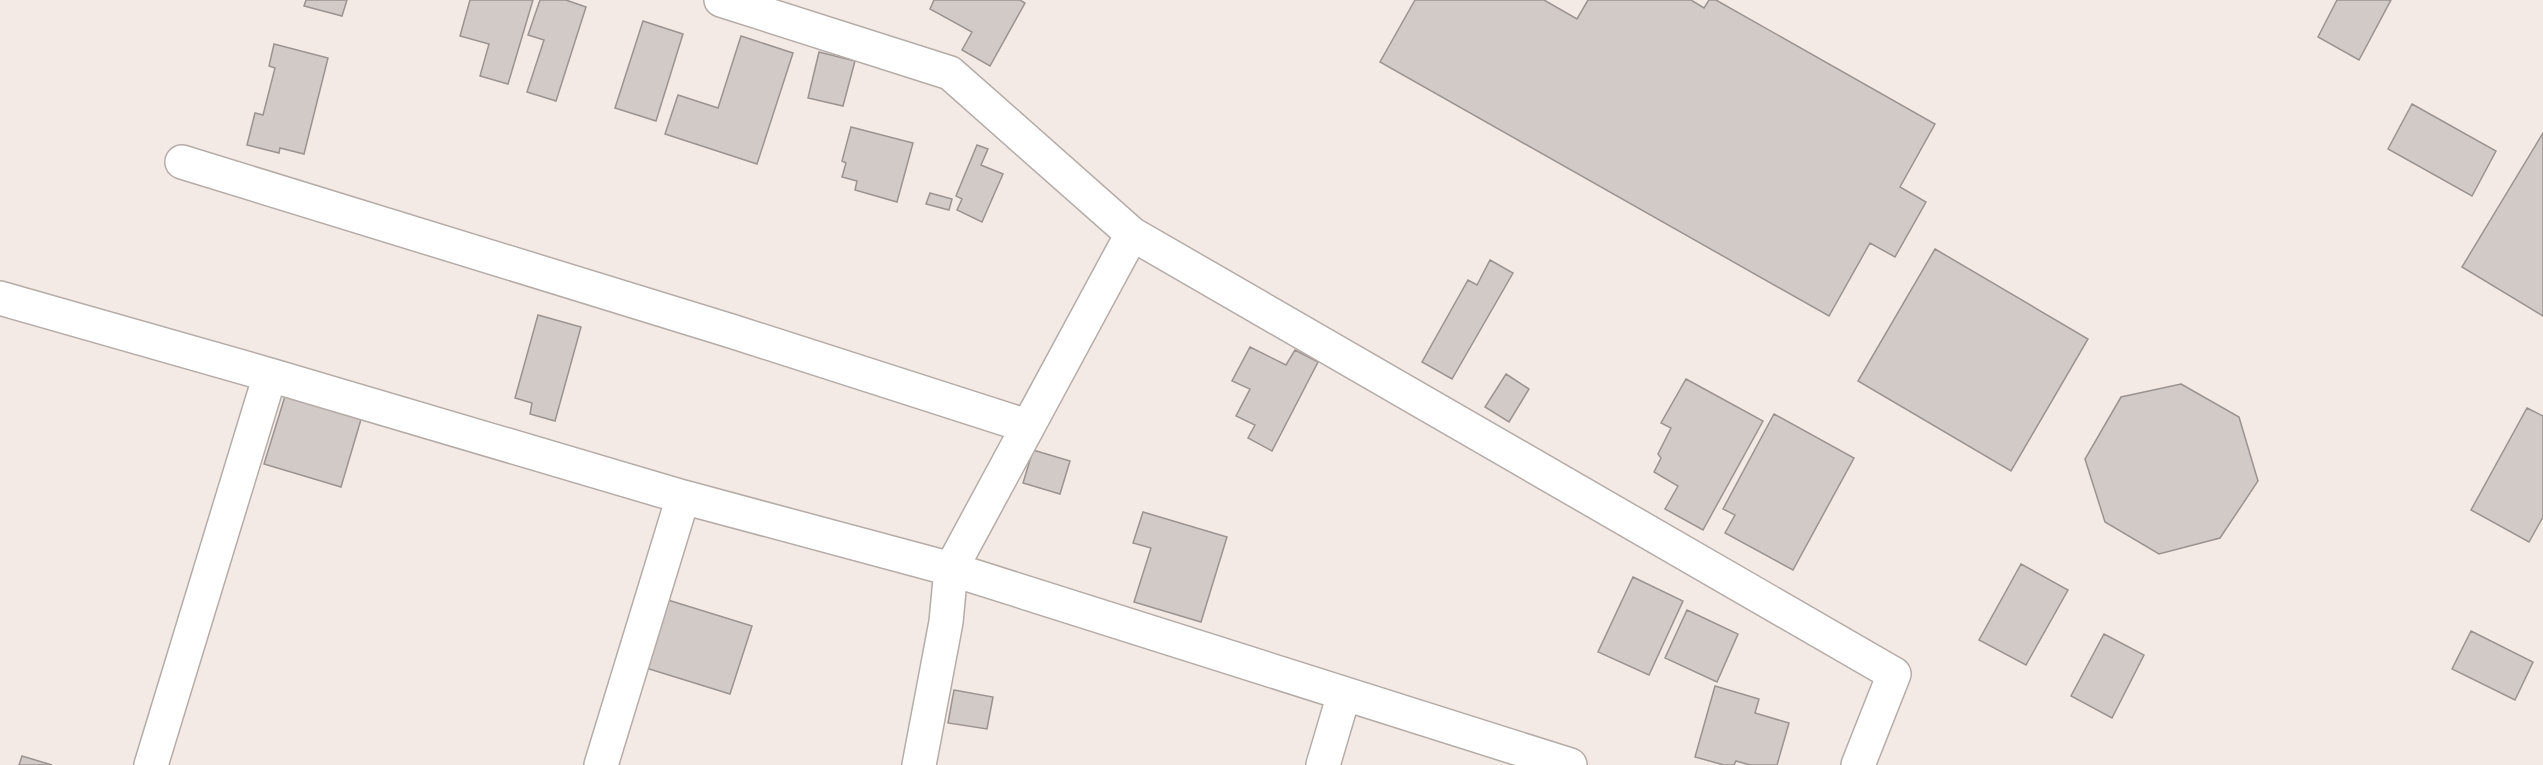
<svg xmlns="http://www.w3.org/2000/svg" width="2543" height="765" viewBox="0 0 2543 765" font-family="Cabin,sans-serif">
<rect width="100%" height="100%" fill="#f3eae6"/>
<!-- building -->
<path fill="#d2cac6" stroke="#9b9390" stroke-width="1.5" d="M306,0h41l-5,16 -38,-10z
M470,0h63l-25,84 -28,-8 9,-32 -29,-8z
M540,0h26l20,7 -30,94 -29,-9 17,-52 -16,-5z
M934,0h86l5,3 -35,63 -28,-16 10,-18 -42,-23z
M1415,0h129l33,19 11,-19h103l13,8 5,-8h7l219,124 -35,63 26,15 -31,55 -25,-14 -41,73 -449,-254z
M2337,0h54l-32,60 -41,-23z
M643,21l40,13 -27,87 -41,-13z
M741,36l52,17 -36,111 -92,-30 13,-39 40,13z
M274,44l54,14 -24,96 -24,-6 -1,5 -32,-8 8,-32 8,2 12,-47 -6,-2z
M819,52l36,9 -12,45 -35,-8z
M2412,104l84,47 -24,45 -84,-47z
M851,127l62,16 -16,59 -42,-12 2,-9 -15,-4 4,-14 -4,-2z
M2543,133v183l-81,-49z
M977,145l11,4 -7,16 22,9 -21,48 -25,-12 5,-11 -6,-3z
M930,193l22,6 -3,11 -23,-6z
M1935,249l153,90 -77,132 -153,-90z
M1490,260l23,13 -61,106 -30,-17 46,-82 9,5z
M538,315l43,12 -26,94 -25,-7 2,-11 -17,-5z
M1250,347l36,18 9,-15 23,12 -46,89 -24,-13 7,-13 -19,-9 14,-27 -18,-8z
M1506,374l23,15 -20,33 -24,-15z
M1686,379l77,42 -60,109 -38,-21 13,-23 -24,-14 7,-14 -3,-4 13,-26 -10,-5z
M2181,384l58,33 19,64 -38,57 -61,16 -54,-32 -20,-63 36,-62z
M286,393l76,23 -21,71 -77,-23z
M2527,408l16,8v101l-14,25 -58,-32z
M1774,414l80,44 -61,112 -68,-37 10,-18 -12,-6z
M1033,450l37,11 -10,33 -37,-11z
M1143,512l84,25 -26,85 -67,-20 17,-54 -18,-5z
M2021,564l47,26 -42,75 -47,-25z
M1633,577l50,24 -34,74 -51,-23z
M668,600l84,26 -22,68 -84,-26z
M1687,610l51,24 -21,48 -52,-24z
M2471,631l62,31 -18,38 -63,-31z
M2104,634l40,21 -32,63 -41,-22z
M1715,686l44,13 -4,14 34,10 -12,42h-27l-14,-4 -2,4h-10l-29,-8z
M954,690l39,7 -6,32 -39,-6z
M22,756l30,9h-33z"/>
<g fill="none" stroke-linecap="round" stroke-linejoin="round">
<defs>
<path id="street" d="M721,0l229,73 182,161 762,440 -36,91
M182,162l549,169 296,95
M0,298l270,77 -119,390
M270,375l413,122 268,72 619,196
M601,765l82,-268
M919,765l27,-143 5,-53 181,-335
M1323,765l21,-71"/>
</defs>
<!-- street casing -->
<use href="#street" stroke="#b5aca8" stroke-width="36"/>
<!-- street -->
<use href="#street" stroke="#fff" stroke-width="33"/>
</g>
</svg>
